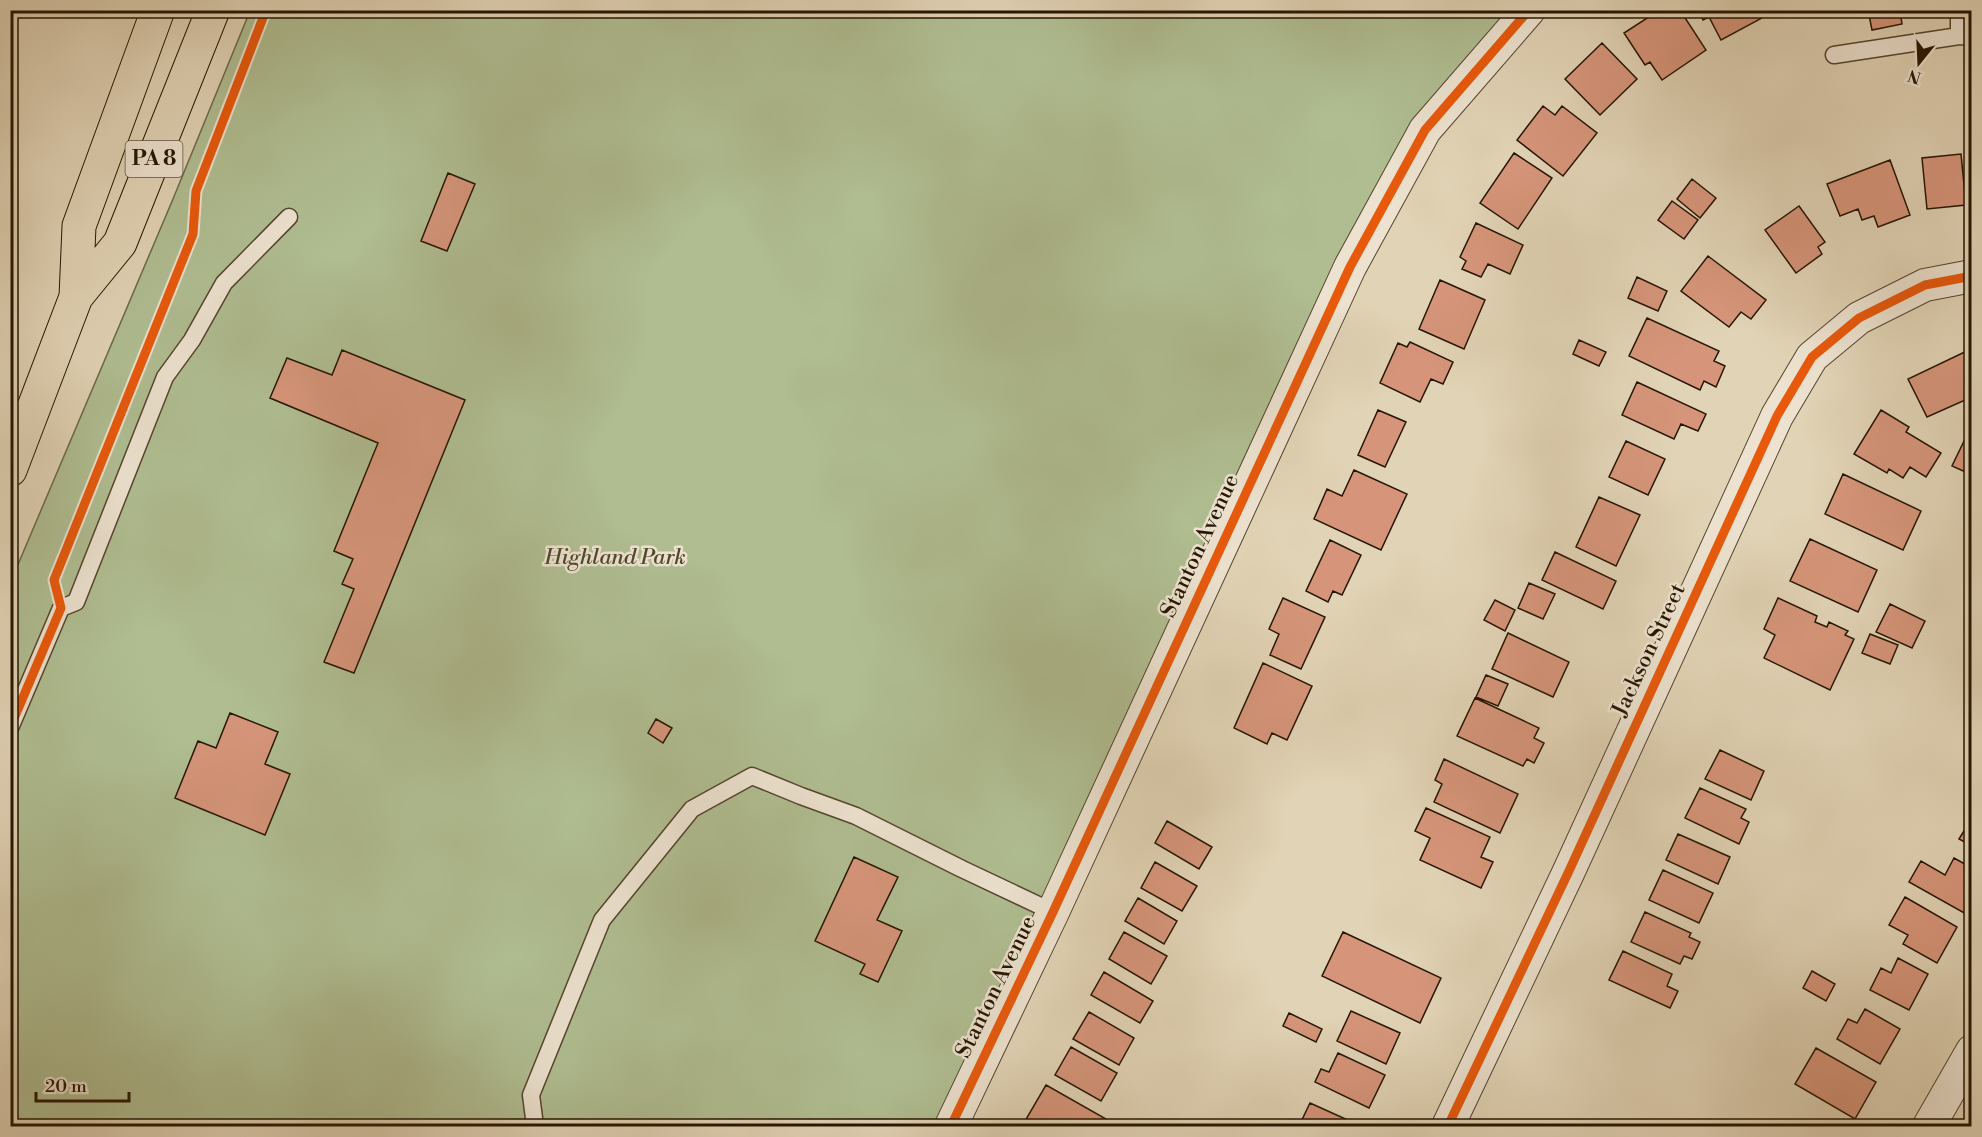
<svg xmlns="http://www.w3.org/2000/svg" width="1982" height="1137" viewBox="0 0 1982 1137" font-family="'Libre Bodoni',serif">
<rect width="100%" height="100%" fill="#e1d3b5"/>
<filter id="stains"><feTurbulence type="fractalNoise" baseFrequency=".00333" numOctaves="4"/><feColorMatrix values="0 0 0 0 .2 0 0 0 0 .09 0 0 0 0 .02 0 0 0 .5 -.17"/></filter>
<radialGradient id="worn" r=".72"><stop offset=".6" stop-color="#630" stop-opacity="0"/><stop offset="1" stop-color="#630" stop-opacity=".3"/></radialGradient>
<!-- green -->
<path fill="#afbd91" stroke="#6a6a48" stroke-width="1.5" d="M250,11h1279l-104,119 -474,996h-940v-545l162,-382z"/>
<!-- building -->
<path fill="#d6957a" stroke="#261600" stroke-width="1.5" d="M1653,10h27l26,40 -44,30 -12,-18 -5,3 -21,-32 31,-20z
M1698,10h60l4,8 -41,22 -12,-23 -6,3z
M1868,10h32l2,14 -30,6z
M1602,43l35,36 -37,36 -35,-36z
M1543,106l12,9 7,-9 35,27 -34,43 -46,-36z
M1514,153l38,25 -34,51 -38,-26z
M1961,154l5,51 -39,4 -5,-51z
M1890,160l20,55 -32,12 -4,-11 -12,4 -4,-11 -18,7 -13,-32z
M448,173l27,11 -28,67 -26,-10z
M1692,179l24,19 -16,20 -23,-19z
M1672,201l26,19 -14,19 -26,-19z
M1799,206l26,36 -7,5 4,7 -26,19 -31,-43z
M1476,223l47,22 -13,29 -22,-10 -7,13 -19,-8 4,-8 -6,-4z
M1708,256l58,44 -15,19 -10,-7 -12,15 -48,-36z
M1637,277l30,14 -9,20 -30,-13z
M1440,280l45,20 -21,49 -45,-20z
M1647,318l72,33 -5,10 11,5 -9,21 -12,-6 -4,9 -71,-34z
M1579,340l27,12 -7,14 -26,-12z
M1410,342l43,20 -10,22 -12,-5 -11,23 -40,-19 18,-40 9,4z
M1971,349l1,48 -45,20 -19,-38z
M342,350l123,50 -111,273 -30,-11 30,-73 -12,-5 11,-25 -19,-8 44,-108 -108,-45 17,-40 45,17z
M1637,382l69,32 -8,17 -17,-7 -7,15 -52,-24z
M1378,410l28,12 -21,45 -27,-12z
M1881,410l28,17 -3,5 35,21 -15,24 -16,-10 -7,11 -14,-9 -2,4 -33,-19z
M1966,437l6,2v36l-20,-9z
M1626,441l39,18 -17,36 -39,-18z
M1354,470l53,24 -26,56 -67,-31 13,-30 15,7z
M1843,474l78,37 -18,39 -78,-36z
M1599,497l41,18 -24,51 -40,-19z
M1810,539l67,31 -19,42 -68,-31z
M1330,540l31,15 -19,40 -9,-4 -5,11 -22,-11z
M1555,552l61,29 -13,28 -61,-29z
M1529,583l26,11 -12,25 -25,-11z
M1283,598l42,19 -24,52 -31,-14 9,-21 -10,-5z
M1778,598l39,18 -2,6 12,5 2,-5 19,9 -3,4 9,4 -24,51 -66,-32 11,-23 -11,-6z
M1495,600l20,10 -10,21 -21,-11z
M1890,604l35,17 -13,27 -36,-16z
M1508,633l61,29 -16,35 -61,-28z
M1870,634l28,11 -8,19 -28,-11z
M1263,663l49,23 -25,54 -15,-7 -5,11 -33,-16z
M1486,675l22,9 -10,22 -22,-9z
M1475,698l64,30 -5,10 10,5 -10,20 -7,-4 -4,7 -66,-30z
M230,713l48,19 -13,32 25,10 -25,61 -90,-37 23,-57 18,7z
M656,719l16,9 -9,15 -15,-10z
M1720,750l44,21 -13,29 -46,-21z
M1444,759l74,35 -18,39 -66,-31 8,-18 -7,-4z
M1700,788l46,21 -5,9 8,4 -10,22 -54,-26z
M1426,808l64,29 -9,20 12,5 -12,26 -61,-28 10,-22 -15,-7z
M1972,818v28l-13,-7z
M1167,821l45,26 -13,22 -44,-26z
M1678,834l52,23 -12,27 -52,-24z
M854,857l44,20 -21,43 25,11 -24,51 -18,-8 5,-10 -50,-23z
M1954,858l18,10v36l-6,10 -57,-32 12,-21 24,14z
M1155,862l42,24 -15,25 -41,-23z
M1663,870l50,23 -14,30 -50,-23z
M1905,897l52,30 -20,36 -34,-19 5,-9 -19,-10z
M1138,898l39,23 -13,23 -39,-23z
M1645,912l46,21 -2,4 11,5 -8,17 -8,-3 -4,8 -49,-22z
M1124,932l43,24 -16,28 -42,-25z
M1343,932l98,46 -21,45 -98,-47z
M1623,951l49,23 -5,12 11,5 -8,17 -61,-28z
M1898,958l30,16 -19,36 -39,-20 11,-22 10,5z
M1812,971l23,13 -9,17 -23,-13z
M1104,972l49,29 -13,22 -49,-28z
M1865,1009l35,20 -20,35 -43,-25 11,-20 9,4z
M1351,1011l49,22 -14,31 -49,-23z
M1089,1012l45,26 -15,27 -46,-26z
M1289,1013l33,16 -6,13 -33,-16z
M1071,1047l46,26 -16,28 -46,-26z
M1816,1048l60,34 -21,37 -60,-35z
M1338,1053l47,22 -16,33 -54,-26 6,-13 8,3z
M1046,1085l60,34 -4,7h-67l-10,-5z
M1310,1103l51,23h-62z"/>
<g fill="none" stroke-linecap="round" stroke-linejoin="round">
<defs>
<path id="service" d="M1959,10v26
M1834,55l125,-19 13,1
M10,728l51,-120 15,-6 89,-225 27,-37 32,-57 65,-66
M535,1126l-4,-31 71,-175 90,-111 60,-33 49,20 55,20 106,53 91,43"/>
<path id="minor" d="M951,1126l102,-214 297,-645 75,-137 104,-120
M1448,1126l121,-255 208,-455 35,-59 47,-39 66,-33 47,-9
M1929,1126l43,-75"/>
<path id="trunk" d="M76,297l44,-54 93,-233
M10,470l66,-173 3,-71 79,-216"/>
</defs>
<!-- service casing -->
<use href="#service" stroke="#55452d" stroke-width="19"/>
<!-- minor casing -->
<use href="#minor" stroke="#55452d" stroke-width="34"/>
<!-- trunk casing -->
<use href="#trunk" stroke="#261600" stroke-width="35"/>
<!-- service -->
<use href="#service" stroke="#ece2cf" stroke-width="16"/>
<!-- minor -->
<use href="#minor" stroke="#ece2cf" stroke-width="32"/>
<!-- trunk -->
<use href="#trunk" stroke="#e1d3b5" stroke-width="33"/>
<defs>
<path id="cycleway" d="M10,728l51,-120 -7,-28 139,-346 3,-43 70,-181
M951,1126l102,-214 297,-645 75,-137 104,-120
M1448,1126l121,-255 208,-455 35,-59 47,-39 66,-33 47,-9"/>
</defs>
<!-- cycleway casing -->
<use href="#cycleway" stroke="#ece2cf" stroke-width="13"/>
<!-- cycleway -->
<use href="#cycleway" stroke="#e8590c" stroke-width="9"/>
</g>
<g text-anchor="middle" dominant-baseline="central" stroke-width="5" stroke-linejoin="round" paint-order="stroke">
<!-- shield labels -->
<rect fill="#ece2cf" stroke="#61533e" stroke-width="1.5" x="125.5" y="141" width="57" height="36" rx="4.5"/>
<g font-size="21" font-weight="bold" fill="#261600">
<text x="154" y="159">PA 8</text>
</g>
<!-- street labels -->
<g font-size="22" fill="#261600" stroke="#ece2cf">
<text transform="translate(1200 546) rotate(-65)">Stanton Avenue</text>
<text transform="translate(1649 650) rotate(-65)">Jackson Street</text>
<text transform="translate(996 987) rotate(-64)">Stanton Avenue</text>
</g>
<!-- park labels -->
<g font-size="22" font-style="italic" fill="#4f482c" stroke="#ece2cf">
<text x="615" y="557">Highland Park</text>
</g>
</g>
<!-- margin -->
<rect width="1982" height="1137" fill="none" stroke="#e1d3b5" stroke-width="36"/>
<rect x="12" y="12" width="1958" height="1113" fill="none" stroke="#261600" stroke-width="3"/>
<rect x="18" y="18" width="1946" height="1101" fill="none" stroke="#261600" stroke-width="1.5"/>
<!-- north arrow -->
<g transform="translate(1919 63) rotate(198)" stroke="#ece2cf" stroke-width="4.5" paint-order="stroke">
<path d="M0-4.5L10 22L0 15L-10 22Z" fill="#261600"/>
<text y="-9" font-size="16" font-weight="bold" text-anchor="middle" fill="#261600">N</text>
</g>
<!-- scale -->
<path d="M36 1092v9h93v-9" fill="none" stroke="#261600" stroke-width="3"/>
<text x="45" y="1092" font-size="18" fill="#261600" stroke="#ece2cf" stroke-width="4.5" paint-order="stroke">20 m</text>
<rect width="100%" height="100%" filter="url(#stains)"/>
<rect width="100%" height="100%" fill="url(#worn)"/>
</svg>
